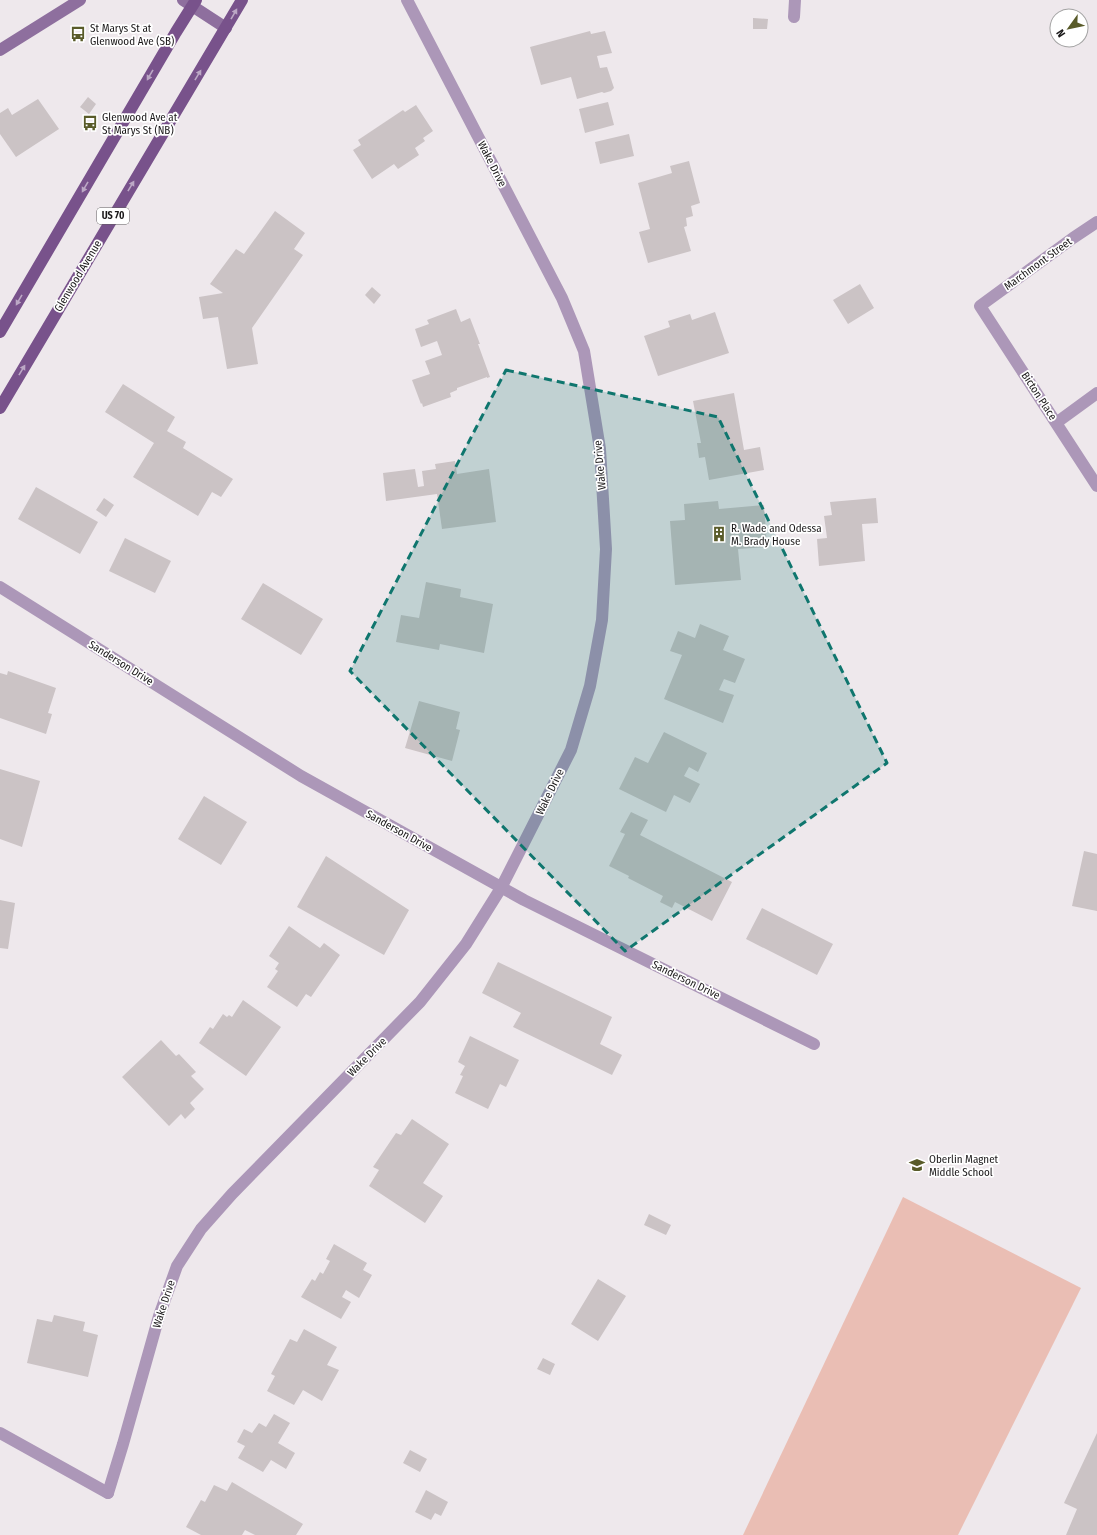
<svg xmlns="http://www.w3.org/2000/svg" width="1097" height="1535" viewBox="0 0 1097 1535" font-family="'Fira Sans Condensed',sans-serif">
<rect width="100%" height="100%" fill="#eee8ec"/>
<!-- green -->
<path fill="#eabeb4" d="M903,1197l178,91 -123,247h-215z"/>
<!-- building -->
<path fill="#cbc3c5" d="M753,18l15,1 -1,10h-14z
M590,31l1,3 14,-3 7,22 -15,3 3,12 7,-1 7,21 -3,3 -7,2 -2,-1 -25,7 -6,-22 -30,8 -11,-38z
M88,97l8,7 -7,10 -9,-7z
M38,99l21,30 -43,28 -16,-23v-21l8,-5 4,7z
M608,102l6,23 -29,8 -6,-24z
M416,105l17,26 -10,7 2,3 -10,7 4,7 -21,14 -4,-5 -22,15 -19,-29 8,-5 -3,-5 45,-30 2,2z
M629,134l5,22 -34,8 -5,-22z
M689,161l11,42 -9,3 2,10 -7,2 1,8 -3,1 7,24 -43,12 -9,-31 11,-3 -12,-46 34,-10 -2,-7z
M275,211l30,22 -11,16 9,6 -51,73 6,36 -31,5 -9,-52 -15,2 -4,-22 24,-4 -13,-9 26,-35 8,5z
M860,284l14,24 -26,16 -15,-24z
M372,287l9,8 -7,9 -9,-9z
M456,309l5,13 9,-4 10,26h-2l12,33 -3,1v-1l-30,11v2l-7,3 1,4 -28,10 -1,-4 -1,1 -9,-24 18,-6 -5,-13 17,-6 -5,-14 -16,6 -6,-18 14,-5 -2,-4z
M715,312l14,41 -71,23 -14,-40 26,-9 -2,-6 22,-7 2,6z
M123,384l52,33 -8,14 19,11 -3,6 50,31 -12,18 -9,-5 -14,24 -65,-39 21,-34 -49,-31z
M734,393l10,57 16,-3 4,23 -55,10 -4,-23 -6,1 -2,-15h4l-8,-42z
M455,461l2,13 32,-5 7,53 -54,7 -5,-35 -51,7 -3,-28 32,-4 3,18 6,-1 -2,-15 14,-2 -1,-5z
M36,487l62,35 -18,32 -62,-35z
M104,498l10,7 -8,12 -10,-7z
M876,498l2,25 -16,1 3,37 -46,5 -2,-27 10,-1 -3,-22 8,-1 -2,-13z
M718,501l1,8 45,-4 3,42 -29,2 3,31 -66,5 -5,-64 15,-1 -1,-16z
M125,538l46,23 -16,32 -46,-22z
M426,582l35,7 -1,8 33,7 -9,49 -44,-9 -1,6 -43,-8 5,-27 18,3z
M263,583l60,36 -22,36 -60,-36z
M700,624l29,12 -6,14 22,9 -10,24 -11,-4 -5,11 15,5 -11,28 -59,-24 18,-44 -12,-4 8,-20 17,7z
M8,671l48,17 -8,25 4,1 -6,20 -46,-16v-45l7,2z
M419,701l41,11 -4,17 4,1 -8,31 -47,-13z
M664,732l43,21 -9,19 -9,-5 -5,9 16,8 -10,19 -16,-8 -8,17 -47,-23 16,-32 13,6z
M0,769l40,12 -18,66 -22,-8z
M204,796l43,26 -26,43 -43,-26z
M631,812l17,8 -8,15 92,47 -20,39 -37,-19 -3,6 -12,-6 3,-6 -35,-18 1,-2 -20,-10 16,-32 -5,-2z
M1084,851l13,3v57l-25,-5z
M326,856l83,54 -25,45 -87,-48z
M0,900l15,3 -7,46 -8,-1z
M762,908l71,36 -16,31 -71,-36z
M289,926l31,22 4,-5 16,12 -29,42 -5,-3 -9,13 -30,-20 11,-16 -3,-2 4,-6 -10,-7z
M498,962l114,55 -12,27 22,11 -10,20 -99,-48 8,-14 -39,-20z
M243,1000l38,27 -35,49 -47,-33 11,-16 3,2 10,-15 4,3 2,-2 3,2z
M470,1036l49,24 -13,27 -6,-3 -12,25 -33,-16 8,-17 -3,-1 5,-9 -7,-4z
M161,1040l15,16 3,-2 17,18 -5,4 13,13 -14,14 5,6 -10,10 -4,-5 -12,12 -47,-49z
M412,1119l37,25 -26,39 20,13 -18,27 -56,-37 10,-16 -6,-3 23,-34 5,2z
M649,1214l22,11 -5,10 -22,-10z
M334,1244l33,19 -4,7 9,5 -13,23 -13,-8 -4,7 9,5 -10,17 -40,-22 11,-18 3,2 5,-9 3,2 7,-13 -4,-2z
M598,1279l28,17 -28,45 -27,-17z
M54,1315l31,7 -2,9 15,4 -10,42 -61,-14 10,-44 15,3z
M304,1329l33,18 -10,18 12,5 -17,31 -19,-11 -9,15 -27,-14 8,-15 -4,-2 19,-35 7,3z
M543,1358l12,6 -5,11 -13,-6z
M274,1414l16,9 -12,20 17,10 -9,16 -15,-9 -8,12 -25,-14 7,-12 -8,-4 7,-13 8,4 7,-10 7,4z
M1097,1433v102h-31l11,-26 -13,-6z
M410,1450l17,9 -7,13 -17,-9z
M232,1482l71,42 -7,11h-41l-10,-5 -3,5h-41l-15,-8 15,-27 4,2 9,-17 13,6z
M426,1490l22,12 -7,14 -6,-3 -4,7 -16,-8z"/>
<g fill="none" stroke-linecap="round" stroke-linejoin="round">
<!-- lane -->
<path stroke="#ac97b8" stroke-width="12" d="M794,17l1,-17
M0,1433l108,60"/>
<!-- street -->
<path stroke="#ac97b8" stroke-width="12" d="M1097,222l-24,16 -93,68 117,180
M1056,423l41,-30
M0,587l301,189 223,124 290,144
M108,1493l15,-49 36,-128 18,-50 24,-37 31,-35 188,-192 46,-58 35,-56 70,-138 19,-64 12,-66 4,-71 -6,-100 -16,-98 -22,-53 -155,-298"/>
<!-- secondary -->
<path stroke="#8e6f9e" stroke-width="12" d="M183,0l43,28
M0,50l80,-50"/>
<!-- primary -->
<path stroke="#78528b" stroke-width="12" d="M0,332l176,-300 20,-32
M0,408l242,-408"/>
</g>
<!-- one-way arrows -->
<defs><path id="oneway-solid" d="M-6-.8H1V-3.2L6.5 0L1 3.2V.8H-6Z"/></defs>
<g fill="#bca8c5">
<use href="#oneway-solid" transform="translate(234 14) rotate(-60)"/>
<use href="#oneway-solid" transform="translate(150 75) rotate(120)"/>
<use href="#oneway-solid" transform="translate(198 75) rotate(-59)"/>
<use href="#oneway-solid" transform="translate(131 186) rotate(-59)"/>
<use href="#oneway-solid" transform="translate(85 187) rotate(120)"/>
<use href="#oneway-solid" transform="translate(19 300) rotate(120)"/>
<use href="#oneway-solid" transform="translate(22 370) rotate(-59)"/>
</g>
<!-- marked area -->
<path fill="#0f766e" fill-opacity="0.2" stroke="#0f766e" stroke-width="3" stroke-dasharray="8 5" stroke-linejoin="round" d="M506,370l212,47 169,346 -262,188 -275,-280z"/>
<!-- icons -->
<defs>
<symbol id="bus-bare" viewBox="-9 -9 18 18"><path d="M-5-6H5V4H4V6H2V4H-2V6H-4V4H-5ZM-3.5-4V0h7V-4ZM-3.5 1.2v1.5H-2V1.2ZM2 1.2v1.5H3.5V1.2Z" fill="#595b29" stroke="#fff" stroke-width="2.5" paint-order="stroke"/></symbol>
<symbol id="building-bare" viewBox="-9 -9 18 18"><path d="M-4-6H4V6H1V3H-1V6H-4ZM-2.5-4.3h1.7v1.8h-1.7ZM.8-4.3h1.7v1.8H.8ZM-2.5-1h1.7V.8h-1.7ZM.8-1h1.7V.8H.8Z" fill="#595b29" stroke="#fff" stroke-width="2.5" paint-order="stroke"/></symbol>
<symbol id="school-bare" viewBox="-9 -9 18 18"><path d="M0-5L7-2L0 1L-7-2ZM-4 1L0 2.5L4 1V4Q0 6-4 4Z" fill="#595b29" stroke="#fff" stroke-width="2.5" paint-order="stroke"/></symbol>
</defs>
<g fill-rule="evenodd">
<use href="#bus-bare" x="67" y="23" width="22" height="22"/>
<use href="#bus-bare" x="79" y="112" width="22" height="22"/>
<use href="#building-bare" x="708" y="523" width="22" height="22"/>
<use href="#school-bare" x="906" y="1154" width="22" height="22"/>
</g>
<g text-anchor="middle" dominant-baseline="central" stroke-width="3.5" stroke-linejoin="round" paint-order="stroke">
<!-- shield labels -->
<rect fill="#fff" stroke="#5f5d5e" stroke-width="1" x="97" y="208" width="32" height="16" rx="3"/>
<g font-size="10" font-weight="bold" fill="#1a1819">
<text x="113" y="216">US 70</text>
</g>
<!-- poi labels -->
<g font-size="11" fill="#1a1819" stroke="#fff" text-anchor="start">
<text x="90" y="28">St Marys St at<tspan x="90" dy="13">Glenwood Ave (SB)</tspan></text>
<text x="102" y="117">Glenwood Ave at<tspan x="102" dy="13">St Marys St (NB)</tspan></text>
<text x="731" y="528">R. Wade and Odessa<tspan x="731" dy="13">M. Brady House</tspan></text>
<text x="929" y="1159">Oberlin Magnet<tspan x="929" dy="13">Middle School</tspan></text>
</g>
<!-- street labels -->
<g font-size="11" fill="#1a1819" stroke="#fff">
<text transform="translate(492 164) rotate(63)">Wake Drive</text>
<text transform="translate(1038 264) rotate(-36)">Marchmont Street</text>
<text transform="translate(78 276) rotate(-59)">Glenwood Avenue</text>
<text transform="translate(1039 396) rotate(57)">Bicton Place</text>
<text transform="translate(600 465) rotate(-95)">Wake Drive</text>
<text transform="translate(121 663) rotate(32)">Sanderson Drive</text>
<text transform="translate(550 792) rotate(-64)">Wake Drive</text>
<text transform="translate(399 831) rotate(29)">Sanderson Drive</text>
<text transform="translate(686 980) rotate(26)">Sanderson Drive</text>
<text transform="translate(367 1057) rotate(-45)">Wake Drive</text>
<text transform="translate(164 1304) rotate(-72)">Wake Drive</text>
</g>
</g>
<!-- north arrow -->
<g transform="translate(1069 28) rotate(237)"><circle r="19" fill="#ffffff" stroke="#a3a3a3"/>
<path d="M0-3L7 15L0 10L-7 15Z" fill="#595b29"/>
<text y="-6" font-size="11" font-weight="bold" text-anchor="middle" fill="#1a1819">N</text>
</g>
</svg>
